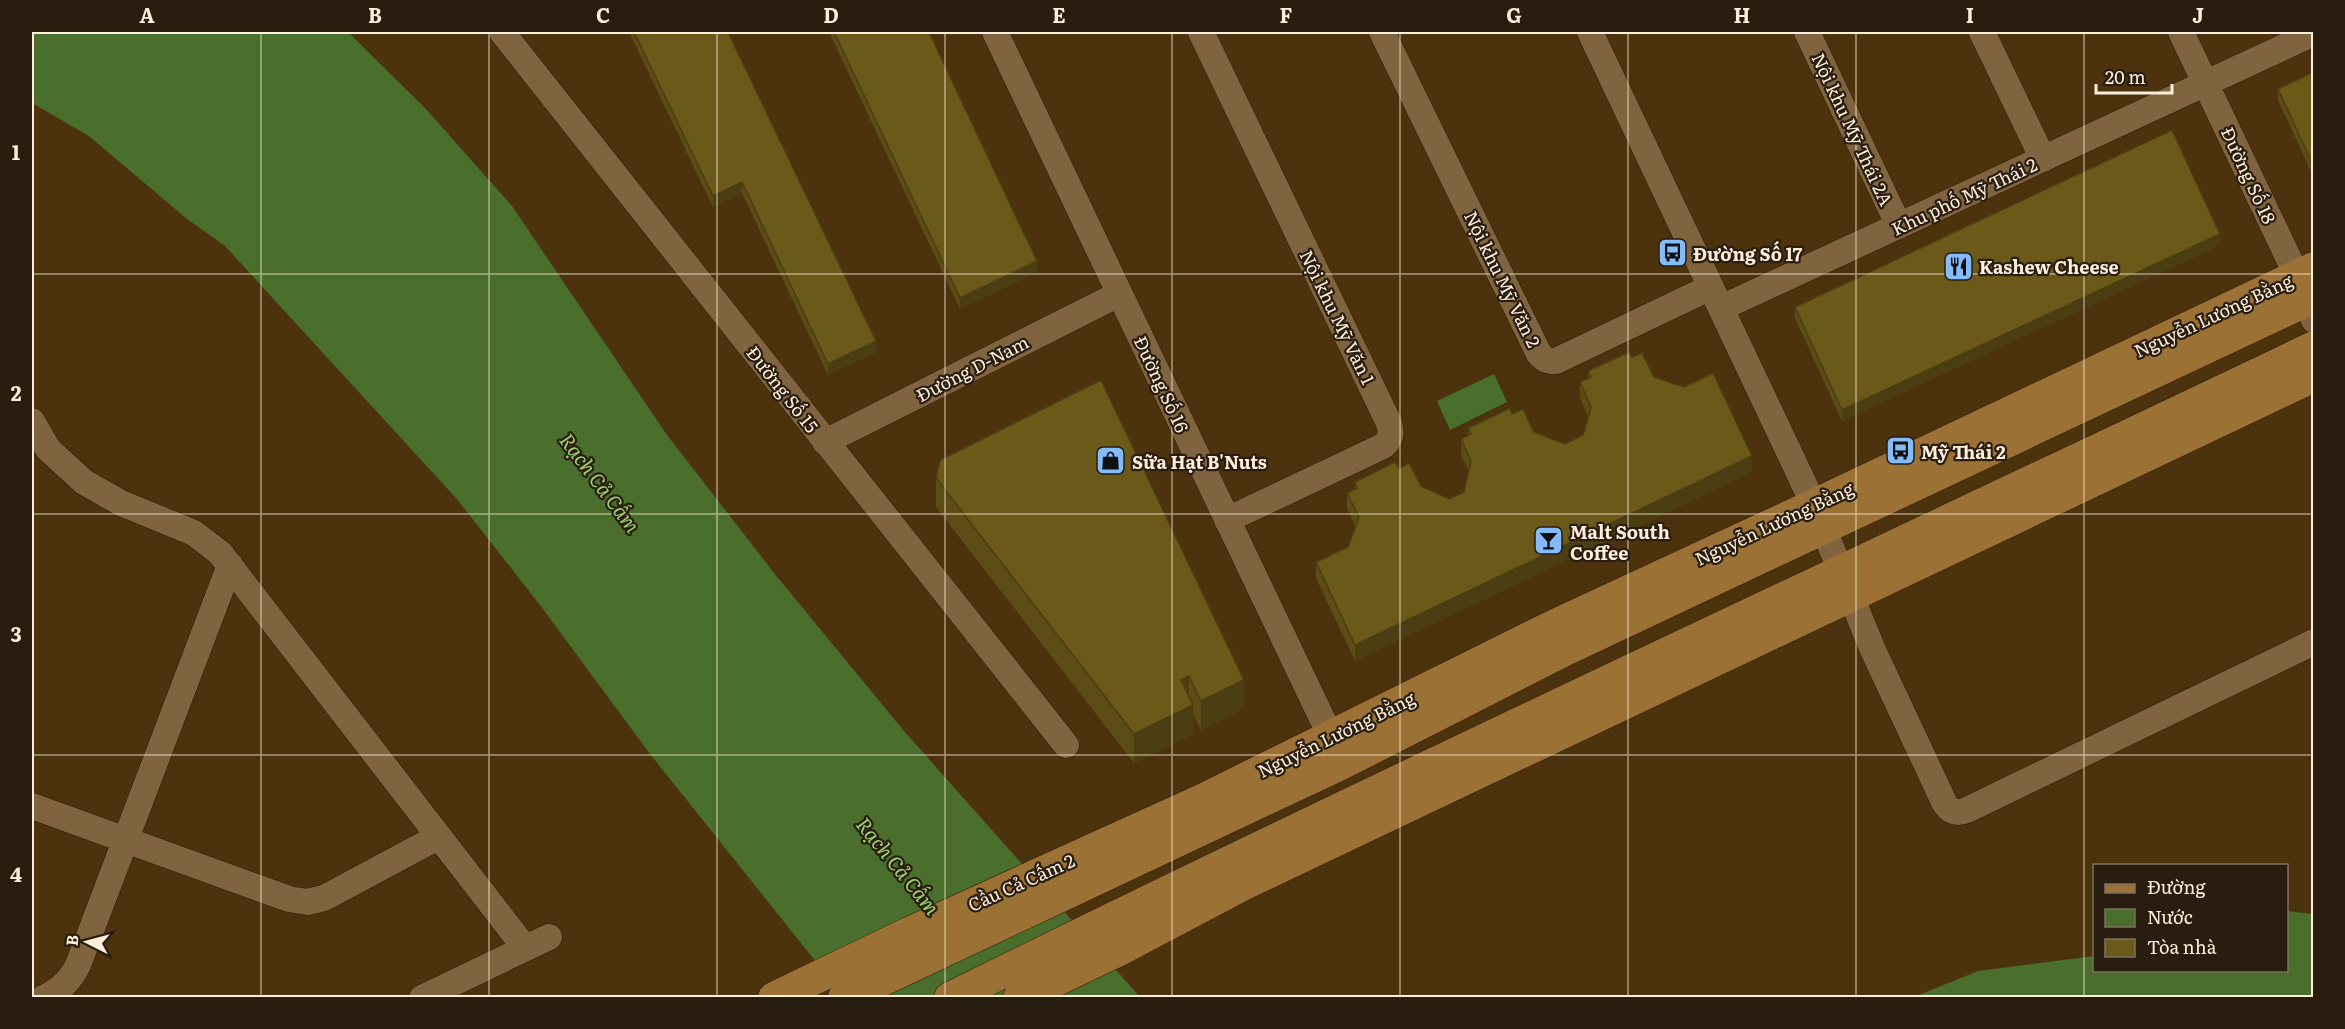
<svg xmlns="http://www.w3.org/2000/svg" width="2345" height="1029" viewBox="0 0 2345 1029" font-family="Literata,serif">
<rect width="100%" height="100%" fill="#4c330e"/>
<!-- water -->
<path fill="#4a6e2b" d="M32,32h316l77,76 87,98 155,229 107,138 130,158 236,266h-296l-194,-243 -110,-149 -84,-107 -231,-252 -38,-27 -98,-83 -57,-33z
M1494,374l13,28 -57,28 -13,-29z
M2287,911l26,3v83h-399l64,-26 116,-15v14h192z"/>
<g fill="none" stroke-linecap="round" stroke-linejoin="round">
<defs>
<path id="minor" d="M502,32l564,713
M995,32l344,722
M1201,32l188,391c3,11 2,16 -6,23l-156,74
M1382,32l157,322c6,6 10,8 17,7l155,-74
M1590,32l224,473 58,143 72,154c5,10 13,12 23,8l347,-168
M1807,32l92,194
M1982,32l61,127
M2181,32l116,244 17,44
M1721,308l593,-275
M32,421l16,28 36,33 37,21 73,30 26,20 305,395
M825,442l294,-148
M32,806l257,93 18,3 17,-4 114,-61
M44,998c16,-8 26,-17 34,-33l152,-400
M422,998l127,-61"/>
<path id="major" d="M774,998l135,-65 295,-134 349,-173 261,-121 500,-237
M844,998l499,-235 222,-113 749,-353
M950,998c452,-223 909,-434 1364,-651
M1019,998l100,-48 123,-65 1072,-509"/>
</defs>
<!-- minor casing -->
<use href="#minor" stroke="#2e1b01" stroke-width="27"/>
<!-- major casing -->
<use href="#major" stroke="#2e1b01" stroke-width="33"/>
<!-- minor -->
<use href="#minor" stroke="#806440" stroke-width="26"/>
<!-- major -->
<use href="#major" stroke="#9b7136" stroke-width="32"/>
</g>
<!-- wall -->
<path fill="#5c4d16" d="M629,32h99l148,320 -48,23 -86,-182 -29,14z
M829,32h100l108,240 -77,37z
M2313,72v104l-35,-76v-11z
M2220,245l-378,176 -47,-103v-11z
M1632,357l120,115 -397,189 -39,-83v-16l32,-15 8,-20 -9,-18v-16l8,-4v-7l44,-14 22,18 28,13 15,-7 5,-20 -8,-17v-16l7,-4v-7l44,-14 22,18 31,12 18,-9 5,-19 -8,-18v-16l8,-4v-7z
M936,478l308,231 -43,21 -8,-16v20l-59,29 -198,-256z"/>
<!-- shaded-wall -->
<path fill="#4b3e12" d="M742,182v11l-29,14v-11z
M2220,234v11l-378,176v-11z
M1037,261v11l-77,37v-11z
M876,341v11l-48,23v-11z
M1752,456v16l-397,189v-16z
M1189,676v29l-8,-25z
M1244,680v29l-43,21v-29z
M1193,705v29l-59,29v-29z"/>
<!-- building -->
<path fill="#6b5919" stroke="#4b3e12" stroke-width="1.5" d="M634,32h94l148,309 -48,23 -86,-182 -29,14z
M834,32h95l108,229 -77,37z
M2313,72v93l-35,-76z
M2172,130l48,104 -378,176 -47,-103z
M1629,352l3,5 10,-4 12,24 30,10 29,-14 39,83 -397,189 -39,-83 32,-15 11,-30 -12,-24 10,-5 -2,-6 40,-20 4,6 10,-5 12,23 28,13 15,-7 7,-31 -10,-22 10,-5 -3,-6 42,-20 2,6 11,-5 11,23 31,12 18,-9 8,-28 -11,-25 11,-5 -3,-6z
M1101,380l143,300 -43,21 -12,-25 -8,4 12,25 -59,29 -198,-256 4,-18z"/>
<!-- grid -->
<path fill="none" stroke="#feeedb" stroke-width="1.5" stroke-opacity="0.55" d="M261,32v966M489,32v966M717,32v966M945,32v966M1172,32v966M1400,32v966M1628,32v966M1856,32v966M2084,32v966M32,274h2282M32,514h2282M32,755h2282"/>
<!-- icons -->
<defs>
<symbol id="bus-square" viewBox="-11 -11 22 22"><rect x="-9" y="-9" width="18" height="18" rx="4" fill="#84bcfb" stroke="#291d0f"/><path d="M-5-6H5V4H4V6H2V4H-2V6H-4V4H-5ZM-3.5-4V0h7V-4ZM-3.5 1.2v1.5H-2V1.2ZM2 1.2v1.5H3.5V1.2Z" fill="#111"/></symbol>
<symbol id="restaurant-square" viewBox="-11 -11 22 22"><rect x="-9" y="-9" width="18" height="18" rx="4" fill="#84bcfb" stroke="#291d0f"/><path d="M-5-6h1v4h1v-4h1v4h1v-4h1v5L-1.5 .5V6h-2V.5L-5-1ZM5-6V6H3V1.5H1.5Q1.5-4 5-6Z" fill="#111"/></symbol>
<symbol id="shop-square" viewBox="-11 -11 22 22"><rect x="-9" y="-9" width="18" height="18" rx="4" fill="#84bcfb" stroke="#291d0f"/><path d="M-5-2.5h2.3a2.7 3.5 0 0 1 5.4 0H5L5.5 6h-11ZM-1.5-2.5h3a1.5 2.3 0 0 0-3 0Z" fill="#111"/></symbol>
<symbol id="bar-square" viewBox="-11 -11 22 22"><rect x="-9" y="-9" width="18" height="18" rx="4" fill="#84bcfb" stroke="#291d0f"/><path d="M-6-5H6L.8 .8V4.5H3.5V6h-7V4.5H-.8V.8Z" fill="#111"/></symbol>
</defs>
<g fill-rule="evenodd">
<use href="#bus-square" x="1656" y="236" width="33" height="33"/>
<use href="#restaurant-square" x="1942" y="250" width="33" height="33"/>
<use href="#bus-square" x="1884" y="434" width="33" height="33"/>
<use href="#shop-square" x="1094" y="444" width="33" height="33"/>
<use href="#bar-square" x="1532" y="524" width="33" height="33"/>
</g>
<g text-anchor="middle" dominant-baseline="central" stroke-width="4.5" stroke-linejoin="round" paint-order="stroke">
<!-- street labels -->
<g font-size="18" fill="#feeedb" stroke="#291d0f">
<text transform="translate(1853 129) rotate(65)">Nội khu Mỹ Thái 2A</text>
<text transform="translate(2249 175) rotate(65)">Đường Số 18</text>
<text transform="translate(1964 196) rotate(-25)">Khu phố Mỹ Thái 2</text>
<text transform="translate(1503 279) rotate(64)">Nội khu Mỹ Văn 2</text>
<text transform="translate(2213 315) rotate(-25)">Nguyễn Lương Bằng</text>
<text transform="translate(1338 317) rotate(64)">Nội khu Mỹ Văn 1</text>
<text transform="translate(972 368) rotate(-27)">Đường D-Nam</text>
<text transform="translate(1162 384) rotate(65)">Đường Số 16</text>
<text transform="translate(783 389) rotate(52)">Đường Số 15</text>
<text transform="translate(1774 523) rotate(-25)">Nguyễn Lương Bằng</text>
<text transform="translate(1336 734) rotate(-26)">Nguyễn Lương Bằng</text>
<text transform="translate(1021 882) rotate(-24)">Cầu Cả Cấm 2</text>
</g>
<!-- poi labels -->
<g font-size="18" font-weight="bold" fill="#feeedb" stroke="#291d0f" text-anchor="start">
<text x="1693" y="253">Đường Số 17</text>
<text x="1979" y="266">Kashew Cheese</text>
<text x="1921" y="451">Mỹ Thái 2</text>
<text x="1132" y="461">Sữa Hạt B'Nuts</text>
<text x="1570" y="531">Malt South<tspan x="1570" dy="21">Coffee</tspan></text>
</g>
<!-- water labels -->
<g font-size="20" font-style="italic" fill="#9ed275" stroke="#291d0f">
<text transform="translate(601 482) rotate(53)">Rạch Cả Cấm</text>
<text transform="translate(899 865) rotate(51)">Rạch Cả Cấm</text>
</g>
</g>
<!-- border -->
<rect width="2345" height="1029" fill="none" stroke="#291d0f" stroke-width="66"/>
<!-- legend -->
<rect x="2093" y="864" width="195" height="108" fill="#291d0f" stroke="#7e7161" stroke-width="1.5"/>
<rect x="2105" y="884" width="30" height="9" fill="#9b7136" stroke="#7e7161" stroke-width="1.5"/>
<text x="2147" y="894" font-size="18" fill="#feeedb">Đường</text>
<rect x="2105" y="909" width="30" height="18" fill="#4a6e2b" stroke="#7e7161" stroke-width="1.5"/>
<text x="2147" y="924" font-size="18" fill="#feeedb">Nước</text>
<rect x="2105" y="939" width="30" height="18" fill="#6b5919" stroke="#7e7161" stroke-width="1.5"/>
<text x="2147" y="954" font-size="18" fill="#feeedb">Tòa nhà</text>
<!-- north arrow -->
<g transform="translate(87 942) rotate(276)" stroke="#291d0f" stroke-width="4.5" paint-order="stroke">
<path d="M0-4.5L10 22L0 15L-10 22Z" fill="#feeedb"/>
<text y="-9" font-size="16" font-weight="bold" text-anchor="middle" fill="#feeedb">B</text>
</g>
<!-- scale -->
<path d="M2096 84v9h76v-9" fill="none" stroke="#feeedb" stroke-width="3"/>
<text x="2105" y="84" font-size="18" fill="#feeedb" stroke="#291d0f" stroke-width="4.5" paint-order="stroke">20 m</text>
<rect x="33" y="33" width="2279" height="963" fill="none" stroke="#feeedb" stroke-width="2"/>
<g font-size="20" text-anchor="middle" font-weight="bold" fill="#feeedb">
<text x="147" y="23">A</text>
<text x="375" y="23">B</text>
<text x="603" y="23">C</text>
<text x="831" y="23">D</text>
<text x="1059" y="23">E</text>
<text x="1286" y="23">F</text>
<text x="1514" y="23">G</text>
<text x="1742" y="23">H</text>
<text x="1970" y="23">I</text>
<text x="2198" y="23">J</text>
<text x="16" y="160">1</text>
<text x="16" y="401">2</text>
<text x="16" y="642">3</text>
<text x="16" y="882">4</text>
</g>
</svg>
